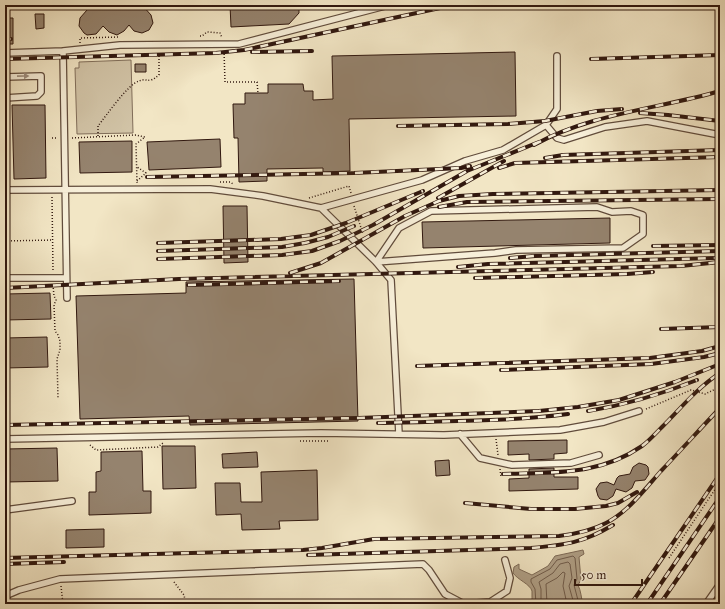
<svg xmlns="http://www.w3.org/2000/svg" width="725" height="609" viewBox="0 0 725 609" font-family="'IM FELL Great Primer',serif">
<rect width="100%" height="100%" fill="#f2e6c5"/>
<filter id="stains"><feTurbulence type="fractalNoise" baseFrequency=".005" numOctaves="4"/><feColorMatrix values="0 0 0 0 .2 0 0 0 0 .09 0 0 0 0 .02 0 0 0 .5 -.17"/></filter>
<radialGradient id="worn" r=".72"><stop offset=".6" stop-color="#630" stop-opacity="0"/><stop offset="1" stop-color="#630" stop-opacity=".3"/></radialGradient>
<!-- green -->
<path fill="#d1c3a6" stroke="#816e5a" d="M131,60l2,73 -56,1 -2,-66h4v-6z"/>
<!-- water -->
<path fill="#b0a087" stroke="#7d6a57" d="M583,550l1,4 -5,3 2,23 -3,5c3,6 3,12 5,19h-51c0,-4 0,-9 0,-13 -2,-7 -14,-11 -19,-18l1,-6 5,-3v5l13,6 16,-9 7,-10z"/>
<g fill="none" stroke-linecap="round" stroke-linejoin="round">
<!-- shore -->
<path stroke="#705c4b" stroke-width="1" d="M536,604l-1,-15 -4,-7v-3l19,-10 7,-9 16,-4 2,2 2,21 -3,6 5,19
M541,604v-15l-2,-7 14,-9 7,-9 8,-2 2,2 2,14 -3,8 5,18
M547,604l-1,-20 11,-6 6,-6 2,1 -2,13 4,18"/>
</g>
<!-- building -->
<path fill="#95836e" stroke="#31180f" d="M82,5h60l9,10 2,8 -4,7 -7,3 -8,-2 -5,-6 -5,6 -7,4 -8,-3 -6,-6 -7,8 -9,1 -3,-2 -5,-7 1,-8 7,-8z
M230,5h69v8l-10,11 -58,3z
M35,14h9v14l-8,1z
M5,18h8v26h-8z
M515,52l1,64 -167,3 1,52 -27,1v-4l-56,1v12l-28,1 -1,-44h-4l-1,-34h12v-11h23v-9h35l1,7h9v9l20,-1 -1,-43z
M135,64h11v8h-11z
M12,105h33l1,73 -32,1z
M220,139l1,28 -72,3 -2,-28z
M132,141v31l-52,1 -1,-31z
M223,206h24l1,56 -24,1z
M610,218v25l-187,5 -1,-26z
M354,279l4,142 -168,4 -1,-9 -109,3 -4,-123 110,-3v-11z
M50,293l1,26 -46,1v-26z
M47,337l1,30 -43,1v-30z
M567,440v13l-13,1v5l-25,1v-6l-21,1v-14z
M162,446h33l1,42 -33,1z
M57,448l1,33 -53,1v-33z
M142,451l1,40h8v22l-62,2v-23h7v-20l5,-1v-19z
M257,452l1,15 -35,1 -1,-14z
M449,460l1,15 -14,1 -1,-15z
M639,463l7,2 2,2 1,7 -4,6 -10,1 -3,7 -6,4 -10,-3 -3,7 -6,4 -7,-1 -2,-3 -2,-7 4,-6 7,-1 7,3 3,-7 2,-2 11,-2 3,-7z
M554,468v9h24v12l-69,2v-12l20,-1v-9z
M317,470l1,50 -39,1 1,8 -38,1 -1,-16 -25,1 -1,-32h25l1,19h21l-1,-30z
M104,529v18l-38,1v-18z"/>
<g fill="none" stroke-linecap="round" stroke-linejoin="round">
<defs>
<path id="service" d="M63,51l57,-6 119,-1 150,-39
M5,53l58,-2 4,247
M5,77l36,-1v16l-4,4 -32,2
M546,125l11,13 7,2 41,-13 42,-6 73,14
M5,190l205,-1 53,7 58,12 55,54 15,18 8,154
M597,207l15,5 19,-1 12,4v19l-20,14 -107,2 -21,3 -119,9 23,-34 32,-17z
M321,208l101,-28 43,-19 38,-11 43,-25 11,-16v-53
M5,278h61
M460,434l20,24 32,7 59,-2 28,-8
M5,439l316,-6 123,2 116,-5 44,-8 35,-11
M5,510l67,-9
M5,596l14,-6 41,-11 363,-15 6,6 16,24 19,10 26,-2 17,-11 3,-13 -5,-18
M706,604l14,-20"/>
</defs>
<!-- service casing -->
<use href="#service" stroke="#614c3c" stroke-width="8"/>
<!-- path -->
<path stroke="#31180f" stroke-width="1.5" stroke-dasharray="1 2" stroke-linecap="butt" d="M200,36h2l5,-4 13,1 2,5
M80,43v-5l39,-1
M224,51l1,31h32l1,11
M98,136v-10c8,-10 30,-42 41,-45 9,-4 8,4 20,-6v-22
M52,138h6
M72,138l63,-3 10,2 -9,7 1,39
M137,181l9,-8 -9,-6
M220,182h10l3,2
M52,197l1,74
M309,198l40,-12 2,7
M354,206l9,28
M5,241l48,-1
M53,285l1,11 2,4 -2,5 1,26 3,4 2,6v9l-3,9 1,39
M646,409l45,-19 14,4 15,-7
M496,439l2,16
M300,441h29
M90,445l6,5 62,-3 5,-4
M500,469l1,8
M669,558l51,-76
M174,582l10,13 2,9
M61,586l2,18"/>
<!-- service -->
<use href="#service" stroke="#f7efd9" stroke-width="5.5"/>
<defs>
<path id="rail" d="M5,39h6
M252,52l60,-1
M5,59l211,-6 28,-3 210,-45
M591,59l129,-4
M640,113l28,2 52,6
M398,126l110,-2 37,-3 52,-10 25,-2
M534,145c58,-32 124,-36 186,-54
M545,158l18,-3 157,-5
M499,168l16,-5 205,-6
M147,177l207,-4 107,-5 9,-2
M438,198l66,-37
M439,207l28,-5 253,-3
M158,243l123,-4 30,-4 35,-12 77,-32
M653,246l67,-1
M158,251l124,-4 23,-4 23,-6 26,-11
M510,258l25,-2 185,-5
M158,259l124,-4 30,-4 28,-10 33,-16 94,-54 72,-29
M458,267l30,-3 228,-6
M290,273l31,-10 84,-47 34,-15 20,-5 34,-2 227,-4
M475,278l152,-4 26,-2
M188,285l151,-4
M5,288l174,-9 502,-13 39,-4
M661,329l59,-2
M417,366l233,-8 52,-7 18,-5
M501,370l150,-6 53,-7 16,-4
M588,411c37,-6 74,-17 109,-31
M378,423c64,-2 127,-1 190,-9
M5,425l354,-7 180,-7 39,-4 41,-7 56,-18 45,-18
M503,474c50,-2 96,2 139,-28 7,-5 14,-13 20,-19 19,-19 35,-39 58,-54
M465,503l66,6h44l31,-3 12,-3 19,-11
M308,555l223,-7c34,-3 52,-5 82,-23
M5,558l298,-8 19,-2 52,-9 185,-3c16,-2 32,-5 47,-13 22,-11 39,-34 55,-52 20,-21 39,-42 59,-63
M5,564l59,-2
M631,604l89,-130
M647,604l73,-107
M660,604l60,-87"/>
</defs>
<!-- rail casing -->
<use href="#rail" stroke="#31180f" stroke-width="4"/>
<!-- rail -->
<use href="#rail" stroke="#f7efd9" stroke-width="2.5" stroke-dasharray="8" stroke-linecap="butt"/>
</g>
<!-- one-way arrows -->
<defs><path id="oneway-solid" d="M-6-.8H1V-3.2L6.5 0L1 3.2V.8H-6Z"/></defs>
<use fill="#9e8e7e" href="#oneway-solid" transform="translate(23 76) rotate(-1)"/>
<!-- margin -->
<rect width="725" height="609" fill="none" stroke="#f2e6c5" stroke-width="20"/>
<rect x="6" y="6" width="713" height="597" fill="none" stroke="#31180f" stroke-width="2"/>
<rect x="10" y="10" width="705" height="589" fill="none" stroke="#31180f"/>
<!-- scale -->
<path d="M575 579v6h67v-6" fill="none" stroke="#31180f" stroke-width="2"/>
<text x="581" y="579" font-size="12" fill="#31180f" stroke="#f7efd9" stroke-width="3" paint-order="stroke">50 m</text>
<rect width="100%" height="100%" filter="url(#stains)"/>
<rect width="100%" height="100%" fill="url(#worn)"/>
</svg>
